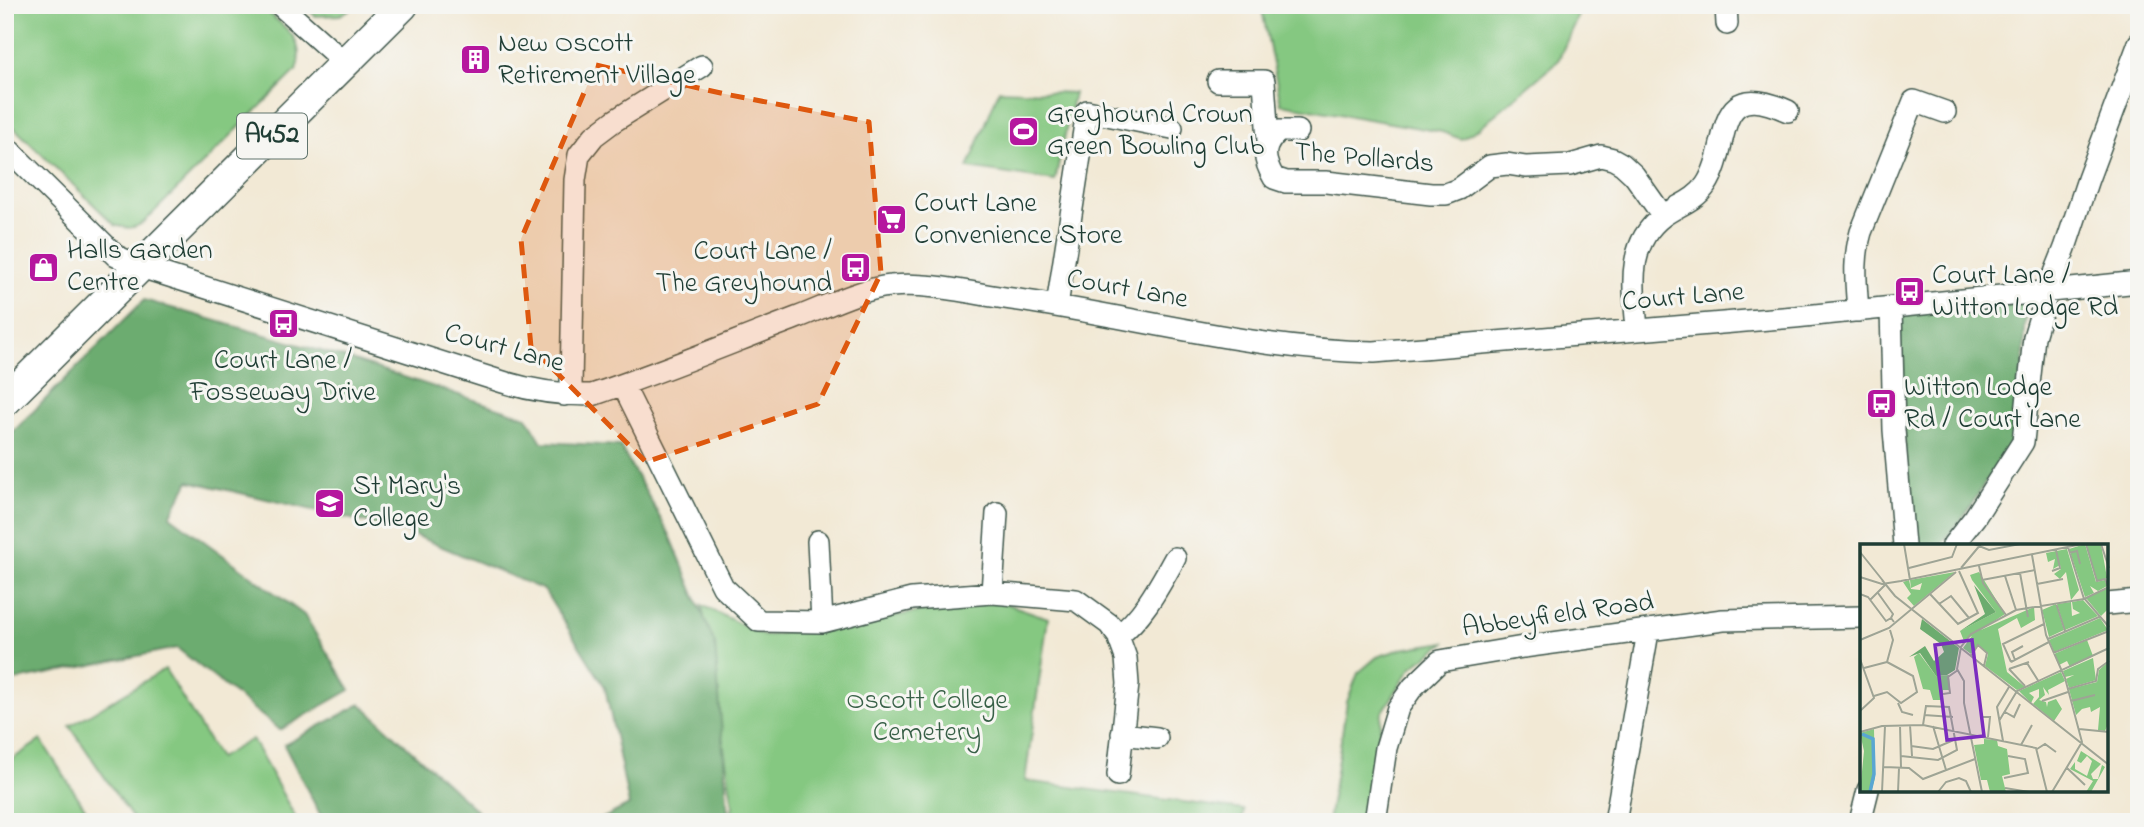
<svg xmlns="http://www.w3.org/2000/svg" width="2144" height="827" viewBox="0 0 2144 827" font-family="'Indie Flower',sans-serif">
<rect width="100%" height="100%" fill="#f6f6f2"/>
<filter id="ink" filterUnits="userSpaceOnUse"><feTurbulence type="fractalNoise" baseFrequency=".0143" numOctaves="2"/><feDisplacementMap in="SourceGraphic" scale="14" xChannelSelector="R" yChannelSelector="G"/><feConvolveMatrix kernelMatrix="1 2 1 2 8 2 1 2 1" color-interpolation-filters="sRGB"/></filter>
<filter id="wash" filterUnits="userSpaceOnUse"><feTurbulence type="fractalNoise" baseFrequency=".00686" numOctaves="4" result="noise"/><feDisplacementMap in="SourceGraphic" scale="28" xChannelSelector="R" yChannelSelector="G"/><feGaussianBlur stdDeviation="1.57" result="paint"/><feColorMatrix in="noise" values="0 0 0 0 0 0 0 0 0 0 0 0 0 0 0 0 0 1.4 0 .05"/><feComposite in="paint" operator="in"/></filter>
<g filter="url(#wash)">
<rect width="100%" height="100%" fill="#f2e9d5"/>
<!-- green -->
<path fill="#85c881" stroke="#52825a" stroke-width="2" d="M5,5h254c22,20 49,32 37,66l-152,151c-10,7 -16,7 -29,3l-110,-106z
M303,5h55l-18,10 -25,1z
M1261,5h329v1l-9,2 -23,53 -80,68 -17,10 -19,-7 -161,-28z
M999,90l75,3 -19,88 -87,-13z
M996,600l52,18 -23,163 219,29 -2,12h-514l5,-16 -31,-201 62,31z
M1446,642l-35,26 -29,45 -15,109h-39l19,-120 11,-29 19,-16 24,-8z
M165,669l54,89 33,-19 46,83h-163l-65,-96z
M41,740l53,82h-89v-58z"/>
<!-- forest -->
<path fill="#6cac6f" stroke="#467452" stroke-width="2" d="M144,300l198,57 185,60 15,25 78,4 50,89 45,109 13,168 -3,10h-129l33,-17 -24,-118 -61,-97 -137,-58 -218,-51 -19,35 134,99 46,75 -70,40 -103,-82 -165,33 -7,6v-247z
M2026,303l-3,77 -9,57 -47,75 -26,33h-29l-17,-235z
M361,704l128,118h-165l-40,-77z"/>
</g>
<g filter="url(#ink)">
<g fill="none" stroke-linecap="round" stroke-linejoin="round">
<defs>
<path id="minor" d="M280,5l65,58
M1726,5l1,19
M1218,81h46l4,60
M1298,131h-19c-17,15 -17,27 -5,47l12,4h40l105,12h15l13,-5 31,-23 17,-2 19,3 44,-2 31,-9 12,3 9,5 12,11 29,41
M5,146l111,110 25,11 362,115c30,9 58,13 89,13 69,-23 136,-51 204,-77 27,-10 66,-30 95,-32 40,-4 82,8 121,13 120,17 240,51 362,53l421,-35 344,-35
M1057,306l30,-195 85,17
M1891,308l3,122 10,115
M1858,311c-2,-29 -5,-51 3,-79l53,-131 31,11
M1637,330c-3,-42 -12,-85 26,-114 15,-11 32,-15 43,-31 27,-41 4,-109 82,-74
M623,385l100,202 36,34 63,1 90,-23 80,-6 84,7 33,24 9,12 8,22 2,26 -10,91
M564,395l7,-10 4,-205 4,-25 15,-19 20,-15 88,-55
M818,541l4,81
M1953,545l22,-28 48,-75 11,-105 13,-44 18,-45 23,-69 51,-136
M992,593l5,-80
M2107,604l32,-3
M1118,636c26,-20 41,-50 57,-78
M1122,734l35,4
M1375,822l11,-74 12,-40 15,-21 27,-26 83,-14 200,-27 139,-3
M1615,822l33,-190
M1860,822l8,-32"/>
<path id="highway" d="M5,401l398,-396"/>
</defs>
<!-- minor casing -->
<use href="#minor" stroke="#3f574c" stroke-width="24"/>
<!-- highway casing -->
<use href="#highway" stroke="#3f574c" stroke-width="33"/>
<!-- minor -->
<use href="#minor" stroke="#fff" stroke-width="21"/>
<!-- highway -->
<use href="#highway" stroke="#fff" stroke-width="30"/>
</g>
</g>
<!-- marked area -->
<path fill="#de580e" fill-opacity="0.2" stroke="#de580e" stroke-width="5" stroke-dasharray="14 9" stroke-linejoin="round" d="M596,65l129,29 144,28 12,151 -63,131 -172,58 -115,-115 -10,-108z"/>
<!-- icons -->
<defs>
<symbol id="building-square" viewBox="-11 -11 22 22"><rect x="-9" y="-9" width="18" height="18" rx="4" fill="#b5179e" stroke="#f6f6f2"/><path d="M-4-6H4V6H1V3H-1V6H-4ZM-2.5-4.3h1.7v1.8h-1.7ZM.8-4.3h1.7v1.8H.8ZM-2.5-1h1.7V.8h-1.7ZM.8-1h1.7V.8H.8Z" fill="#fff"/></symbol>
<symbol id="stadium-square" viewBox="-11 -11 22 22"><rect x="-9" y="-9" width="18" height="18" rx="4" fill="#b5179e" stroke="#f6f6f2"/><path d="M0-5a6.5 5 0 1 0 0 10a6.5 5 0 1 0 0-10ZM-3.5-1.8h7v3.6h-7Z" fill="#fff"/></symbol>
<symbol id="supermarket-square" viewBox="-11 -11 22 22"><rect x="-9" y="-9" width="18" height="18" rx="4" fill="#b5179e" stroke="#f6f6f2"/><path d="M-6-5.5h2.5l.6 2H6L4.5 2H-2.5L-4.4-4H-6ZM-1.5 3.2a1.3 1.3 0 1 0 .1 0ZM3 3.2a1.3 1.3 0 1 0 .1 0Z" fill="#fff"/></symbol>
<symbol id="shop-square" viewBox="-11 -11 22 22"><rect x="-9" y="-9" width="18" height="18" rx="4" fill="#b5179e" stroke="#f6f6f2"/><path d="M-5-2.5h2.3a2.7 3.5 0 0 1 5.4 0H5L5.5 6h-11ZM-1.5-2.5h3a1.5 2.3 0 0 0-3 0Z" fill="#fff"/></symbol>
<symbol id="bus-square" viewBox="-11 -11 22 22"><rect x="-9" y="-9" width="18" height="18" rx="4" fill="#b5179e" stroke="#f6f6f2"/><path d="M-5-6H5V4H4V6H2V4H-2V6H-4V4H-5ZM-3.5-4V0h7V-4ZM-3.5 1.2v1.5H-2V1.2ZM2 1.2v1.5H3.5V1.2Z" fill="#fff"/></symbol>
<symbol id="university-square" viewBox="-11 -11 22 22"><rect x="-9" y="-9" width="18" height="18" rx="4" fill="#b5179e" stroke="#f6f6f2"/><path d="M0-5L7-2L0 1L-7-2ZM-4 1L0 2.5L4 1V4Q0 6-4 4Z" fill="#fff"/></symbol>
</defs>
<g fill-rule="evenodd">
<use href="#building-square" x="458" y="42" width="35" height="35"/>
<use href="#stadium-square" x="1006" y="114" width="35" height="35"/>
<use href="#supermarket-square" x="874" y="202" width="35" height="35"/>
<use href="#shop-square" x="26" y="250" width="35" height="35"/>
<use href="#bus-square" x="838" y="250" width="35" height="35"/>
<use href="#bus-square" x="1892" y="274" width="35" height="35"/>
<use href="#bus-square" x="266" y="306" width="35" height="35"/>
<use href="#bus-square" x="1864" y="386" width="35" height="35"/>
<use href="#university-square" x="312" y="486" width="35" height="35"/>
</g>
<g text-anchor="middle" dominant-baseline="central" stroke-width="6" stroke-linejoin="round" paint-order="stroke">
<!-- shield labels -->
<rect fill="#f6f6f2" stroke="#60746d" stroke-width="2" x="237" y="113.5" width="70" height="45" rx="5"/>
<g font-size="26" font-weight="bold" fill="#1f3d34">
<text x="272" y="136">A452</text>
</g>
<!-- poi labels -->
<g font-size="28" fill="#1f3d34" stroke="#f6f6f2" text-anchor="start">
<text x="498" y="44">New Oscott<tspan x="498" dy="32">Retirement Village</tspan></text>
<text x="1047" y="115">Greyhound Crown<tspan x="1047" dy="32">Green Bowling Club</tspan></text>
<text x="914" y="204">Court Lane<tspan x="914" dy="32">Convenience Store</tspan></text>
<text x="67" y="251">Halls Garden<tspan x="67" dy="32">Centre</tspan></text>
<text x="832" y="252" text-anchor="end">Court Lane /<tspan x="832" dy="32">The Greyhound</tspan></text>
<text x="1932" y="276">Court Lane /<tspan x="1932" dy="32">Witton Lodge Rd</tspan></text>
<text x="283" y="361" text-anchor="middle">Court Lane /<tspan x="283" dy="32">Fosseway Drive</tspan></text>
<text x="1904" y="388">Witton Lodge<tspan x="1904" dy="32">Rd / Court Lane</tspan></text>
<text x="353" y="487">St Mary's<tspan x="353" dy="32">College</tspan></text>
</g>
<!-- street labels -->
<g font-size="28" fill="#1f3d34" stroke="#f6f6f2">
<text transform="translate(1364 159) rotate(5)">The Pollards</text>
<text transform="translate(1127 290) rotate(10)">Court Lane</text>
<text transform="translate(1683 298) rotate(-5)">Court Lane</text>
<text transform="translate(504 349) rotate(15)">Court Lane</text>
<text transform="translate(1558 616) rotate(-8)">Abbeyfield Road</text>
</g>
<!-- park labels -->
<g font-size="28" fill="#386047" stroke="#f6f6f2">
<text x="927" y="701">Oscott College<tspan x="927" dy="32">Cemetery</tspan></text>
</g>
</g>
<!-- overview -->
<g transform="translate(1860 544)">
<rect width="248" height="248" fill="#f2e9d5"/>
<path d="M225,0l11,38 9,-2 2,6 -9,5 -8,-5 4,7 -9,4 -16,-48zM226,0h15l6,34 -10,3zM207,5l12,41 -8,10 -5,-28 -6,7 -6,-5 7,-5 -1,-4 -7,4 2,-10 -7,3 -2,-9zM95,28l-41,34 -7,-8 4,-4 -8,-12 6,-2 2,9 9,1 2,-7 -11,5 -1,-8zM119,28l26,42 -41,27 -4,-10 36,-19 -24,-32 -2,-5zM248,44v21l-7,7 -15,-18zM223,56l15,16 -33,14 -8,-26 14,-2 1,14 8,-3 -7,-4 -1,-7zM196,60l8,26 -15,7 -7,-27zM174,63l1,13 -14,8 -4,-10 -19,11 9,43 18,15 -8,3 -32,-24 3,-12 -9,-9 -8,9 -8,-6 11,-15zM240,74l8,12 -54,22 -5,-12zM227,96l6,16 -23,11 -3,-6 -8,4 -5,-11zM59,109l17,23 13,-1 1,15h-7v10h-10l-3,-10 -7,-1 -9,-32zM233,114l3,22 -27,8 -3,-9 8,-4 -9,2 -2,-6zM248,118v62l-3,7 -7,-1 2,-23 -9,5 -1,-5 -8,2 -6,6 -7,-26 28,-7 2,-12zM201,128l4,9 -17,9 1,5 -6,-8 2,8 -6,5 7,2 1,5 1,-5 8,-3 6,10 -8,12 -21,-17 6,-7v-8l-10,4 5,4 -3,6 -12,-12zM14,185l1,49 -4,14h-11l4,-41 -4,-18zM124,195l13,1 1,6 9,3 3,25 -8,2 4,16h-16l-3,-12h-6l-7,-35 10,-1zM221,207l20,13 -10,10 2,5h5l4,-14 3,2 -14,25h-5l7,-11 -23,-12 5,-7v7l12,7 5,-15 -5,-5 -6,7 -4,-2z" fill="#85c881"/>
<path d="M114,41l22,27 -36,19 25,-17zM62,75l37,29 -4,22 -8,5 -11,1 -16,-23 -11,4 16,-11 9,15 10,-9 -3,-8 -21,-15z" fill="#6cac6f"/>
<path fill="none" stroke="#59a6d2" stroke-width="3.5" d="M2,190l11,5 1,35 -4,18"/>
<path fill="none" stroke="#9ea495" stroke-width="2" d="M44,0l6,36M114,0l15,6 31,-6M226,0l11,37 8,-2 3,8M241,0l8,24M208,3l16,52M0,8l24,30M209,9l8,-2 3,13M172,11l14,80 19,43 17,64 -30,50M119,22l4,17 23,32M49,24l43,-11 5,-13M101,24l20,-24M192,27l8,-3 -4,-18M160,29l8,44M145,32l11,34M0,33l22,7 19,-3 181,-37M22,36l13,16 214,169M122,36l53,-10M177,40l26,-5M18,49l15,21 -2,4M0,50l8,3 18,24 5,-3 3,4M70,50l28,30 20,-11 -19,-42M224,54l25,29M10,56l15,-15M196,59l9,28M79,60l12,-8 18,22M188,95l51,-22M0,96l29,-12 67,-56M193,109l56,-22M111,112l7,-11 9,8 -3,13M0,115l14,39 -14,13M155,116l-3,-8 11,-6M27,118l6,-22 -3,-10M151,118l-8,-18 41,-20M151,118l38,-20M167,119l12,19M4,124l23,-6M149,125l16,17M149,125l20,-7M208,145l28,-8 2,-12 11,-8M83,150l7,-1 -2,-16 10,-7M14,152l13,-4 14,11 16,-11 -4,-16 -26,-14M182,157l26,-9M211,157l24,-6M38,159l4,9 11,3M145,168l9,5 6,-13M64,171l29,2M120,173h10l-2,20M139,177l18,-30 92,-43M40,181l1,43M50,181l2,31M73,182l13,44M219,185l30,3M0,188l22,-6 41,-1 113,23 11,44M143,197l-6,-34 12,-20M161,201l11,-20M51,202l22,3 23,-10M177,205l8,-5 11,8M41,212l37,4 19,-10 -8,-43 -23,-1 -3,19M24,223l25,1 14,11 52,-20M207,224l18,17M144,234l24,-5 -3,-14 -17,-3M145,244l24,4M22,248l3,-66M38,248l1,-24M78,248l8,-10 13,-4 7,3 5,11M122,248l-18,-89v-22l-7,-12 4,-22 10,-13 45,-24 68,-11 25,-12"/>
<path fill="#7b2cbf" fill-opacity="0.15" stroke="#7b2cbf" stroke-width="3.5" d="M112,96l12,96 -37,4 -12,-95z"/>
<rect width="248" height="248" fill="none" stroke="#1f3d34" stroke-width="3.5"/>
</g>
<!-- margin -->
<rect width="2144" height="827" fill="none" stroke="#f6f6f2" stroke-width="28"/>
</svg>
